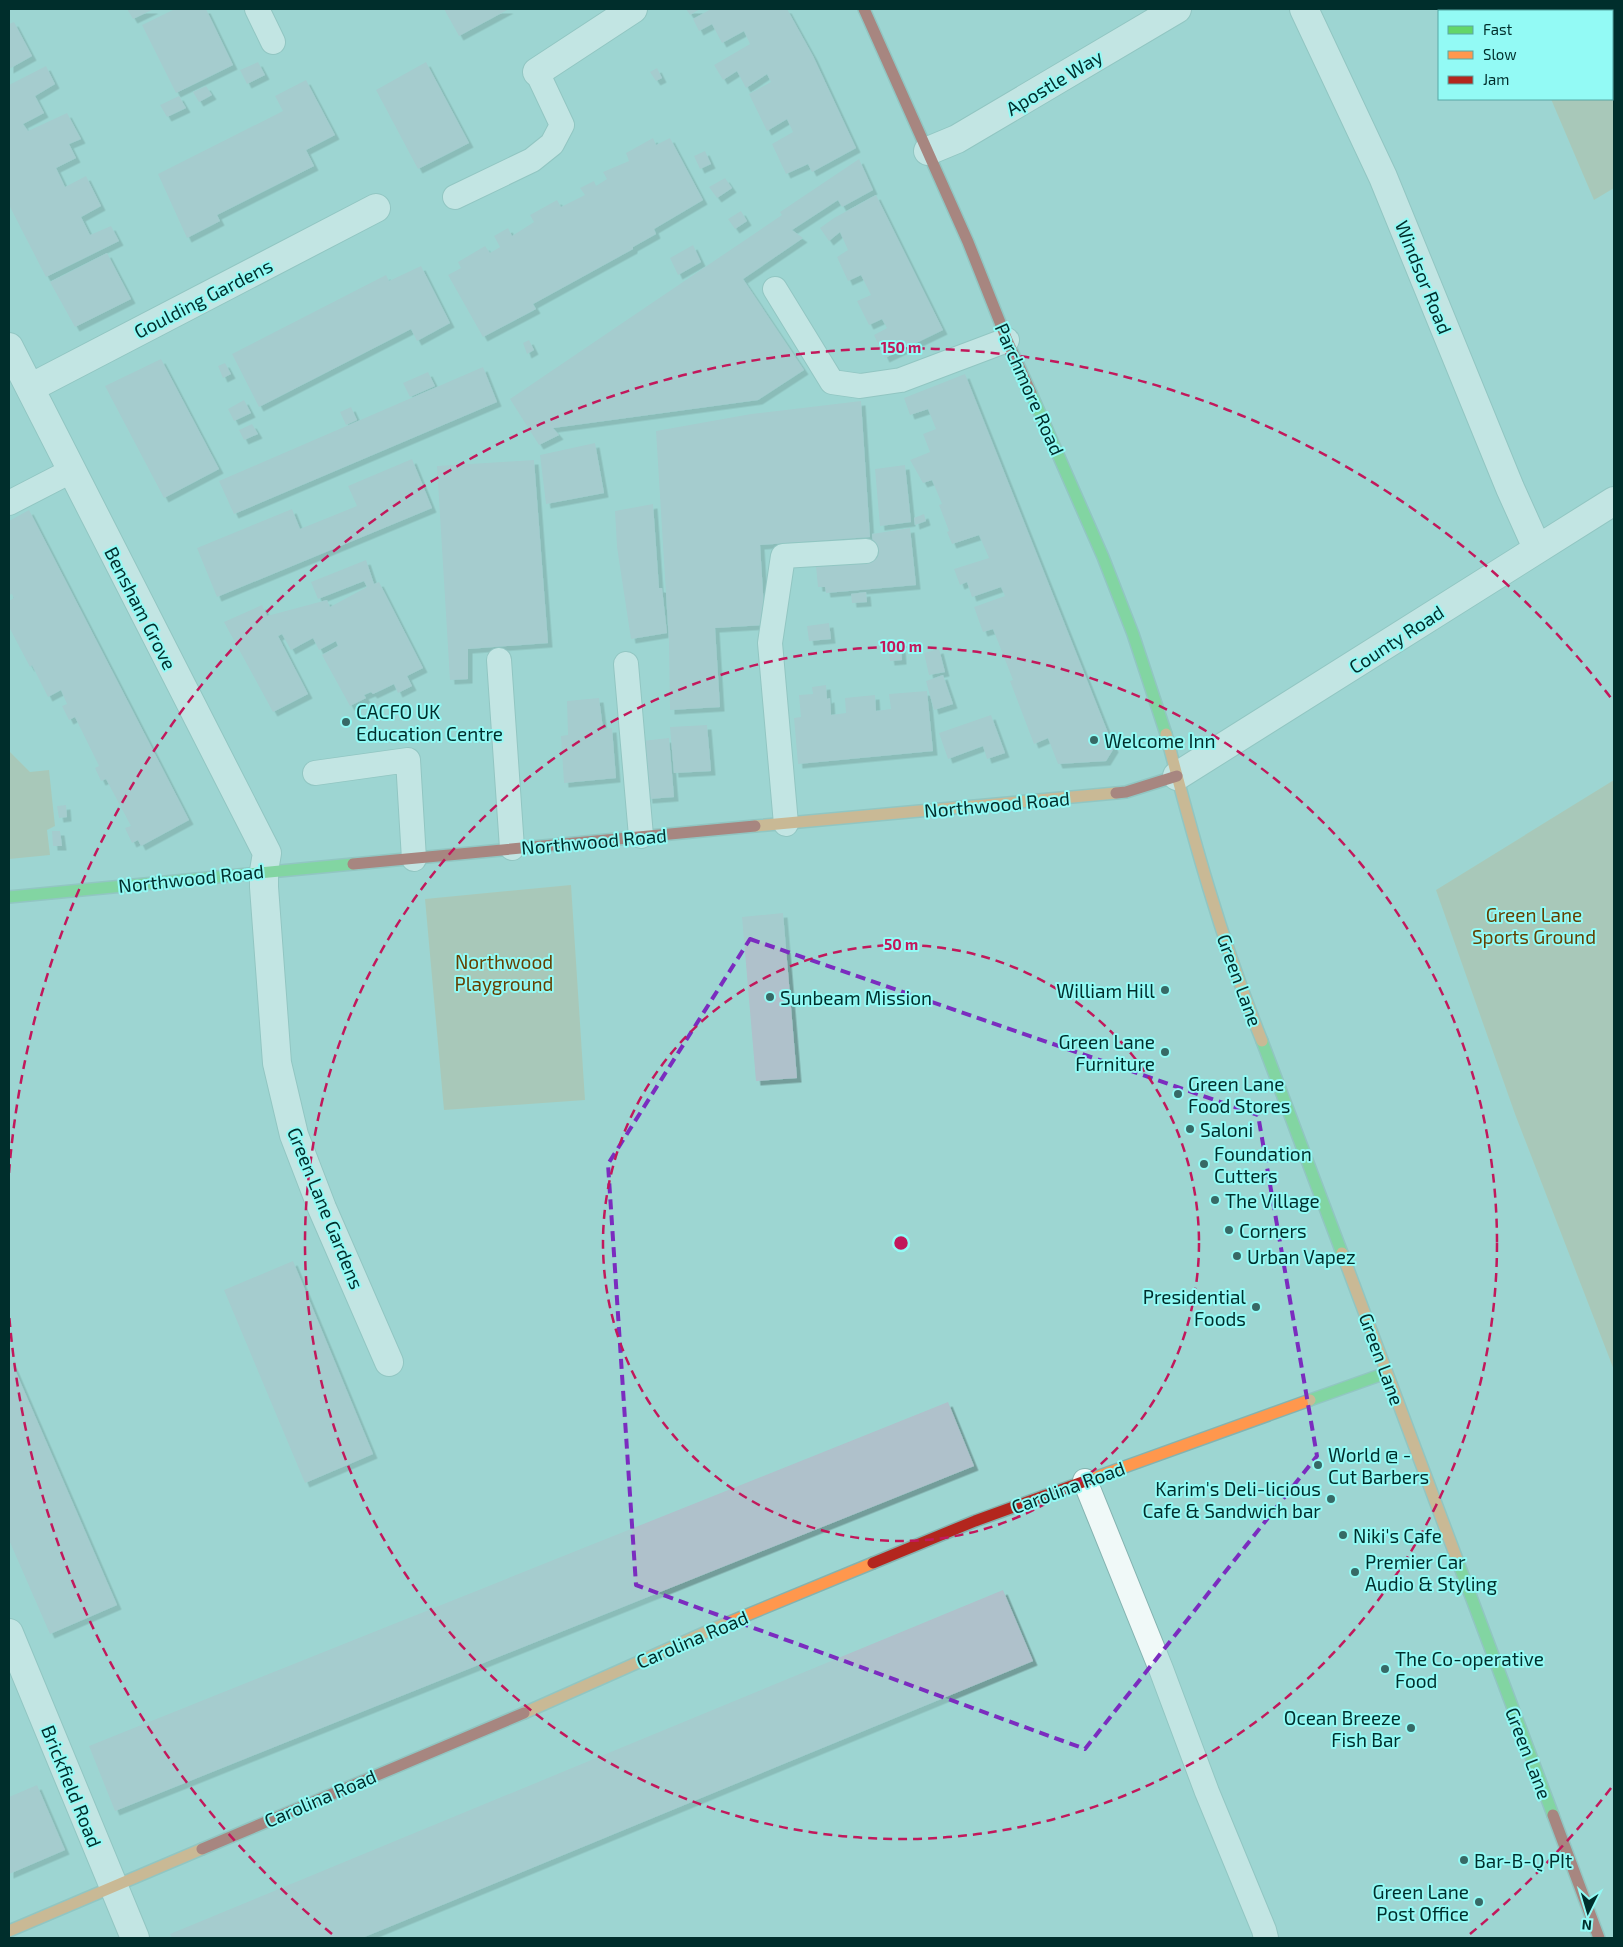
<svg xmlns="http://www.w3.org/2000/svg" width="1623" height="1947" viewBox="0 0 1623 1947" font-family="'Exo 2',sans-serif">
<defs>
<filter id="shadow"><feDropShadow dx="4.5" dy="4.5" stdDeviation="0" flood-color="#0004"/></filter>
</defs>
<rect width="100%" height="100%" fill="#9dd6d2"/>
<!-- green -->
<path fill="#b6b99c" d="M1512,9h102v179l-20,12 -43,-101h61v-88h-99z
M9,751l21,21 19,-2 6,56 -8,4 3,25 -41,4z
M1614,780v590l-99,-256 -79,-224z
M571,885l14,215 -141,10 -19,-211z"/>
<!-- building -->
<path fill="#afc1cb" filter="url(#shadow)" d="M127,9h27l-21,10z
M175,9h31l27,56 -57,28 -34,-68z
M444,9h65l-50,27z
M686,9h14l-10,6z
M711,9h76l26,47 43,92 -44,24 -4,-8 -22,10 -14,-30 21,-12 -6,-13 -20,12 -18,-37 22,-12 -4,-8 -21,14 -9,-17 -14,9 -9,-15 36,-21 -6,-13 -22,12 -10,-19 -13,7 -6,-12z
M14,22l18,34 -23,13v-45z
M258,62l7,13 -18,9 -7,-14z
M426,62l43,81 -51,26 -42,-79z
M46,66l9,18 -20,12 9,17 -21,11 5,7 39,-18 14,26 -12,5 7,14 -20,10 9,19 21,-11 15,30 -20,11 9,18 21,-9 8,15 -73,36 -37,-72v-120z
M657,68l5,10 -6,3 -6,-9z
M306,80l29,55 -29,15 8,16 -97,49 3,6 -33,17 -29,-64 125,-63 -8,-15z
M206,86l6,9 -13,7 -6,-10z
M179,96l7,12 -19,9 -7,-12z
M653,138l3,7 14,-7 33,62 -49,29 2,5 -23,13v2l-100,55 3,5 -53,28 -35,-62 13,-7 -3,-6 27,-16 5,7 10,-6 -6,-11 14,-8 4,8 22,-14 -4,-7 27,-15 4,7 24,-12 -5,-7 14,-7 2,5 11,-7 -4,-7 26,-11 -3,-8z
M705,151l6,13 -11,5 -6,-13z
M859,159l14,31 -31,17 -4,-7 -46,30 11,8 -60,41 61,91 -46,30 -205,28 6,7 -20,10 -29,-46 272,-184 -2,-3z
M725,178l7,10 -15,10 -8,-11z
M876,195l67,135 -58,28 -11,-23 13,-7 -5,-9 -13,6 -12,-24 14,-6 -10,-20 -13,6 -11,-24 11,-7 -8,-18 -11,9 -9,-13 14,-10z
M741,211l6,10 -12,8 -7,-10z
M693,245l8,17 -23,13 -8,-17z
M107,253l24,46 -56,28 -25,-45z
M421,266l29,57 -33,18 -6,-12 -152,78 -27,-53 154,-79 3,6z
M529,340l5,10 -7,4 -4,-11z
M161,359l58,110 -55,29 -59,-112z
M225,363l6,11 -8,4 -5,-12z
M483,367l14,35 -263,112 -15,-33z
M428,372l7,14 -25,11 -7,-14z
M965,374l149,374 -8,13 -48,3 -10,-26 -14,6 -24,-63 3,-1 -20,-51 -10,3 -9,-25 31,-11 -4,-9 -29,10 -5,-15 -7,3 -6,-16 35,-11 -10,-23 -27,9 -5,-12 2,-1 -10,-26 3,-1 -10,-24 -9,3 -13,-23 20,-8 -7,-18 13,-5 -8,-20 -18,6 -6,-17z
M244,400l7,13 -17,8 -6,-12z
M861,401l9,136 -110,8 5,80 -50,3 5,79 -50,3 -1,-68 -13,-211 95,-17z
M351,407l6,13 -11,5 -6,-13z
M252,424l6,10 -14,6 -5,-10z
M595,443l9,50 -58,11 -6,-49z
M412,459l20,49 -215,89 -20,-49 95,-39 8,20 57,-23 -9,-20z
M534,460l14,183 -80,6v30l-18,1 -13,-214z
M905,465l6,57 -31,4 -5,-57z
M653,504l6,84h3l5,45 -36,6 -14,-92 -2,-36z
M29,510l160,310 -48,26 -3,-6 -6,3 -7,-15 6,-2 -25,-47 -5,2 -6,-13 4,-2 -24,-49 -6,3 -7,-14 5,-2 -6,-14 -13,7 -16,-32 -2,2 -21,-40v-26l5,-3 -2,-4 -3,1v-74z
M924,514l2,7 -11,4 -1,-7z
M910,528l6,57 -90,8 -1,-6h-7l-2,-21 58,-6 -2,-26z
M366,560l8,24 5,-2 44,86 -16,8 5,10 -14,7 -4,-9 -21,10 -2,-2 -7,3 2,3 -16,8 -28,-51 16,-9 -2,-5 -17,9 -6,-12 -22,12 -9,-16 -4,2 30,58 -35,18 -49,-90 38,-17 5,11 60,-16 3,7 37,-20 -3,-6 -46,18 -7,-17z
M866,592l1,10 -15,1 -1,-9z
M829,623l2,16 -22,2 -2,-15z
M901,645l1,15 -12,1 -2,-15z
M939,649l6,23 -16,3 -5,-22z
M943,675l10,29 -19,6 -8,-29z
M826,685l1,14 3,-1 1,17 15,-2 -1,-15 30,-3 1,16 15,-2 -2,-15 38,-3 6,60 -135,13 -4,-46 7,-1 -2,-22 14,-1 -1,-7z
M599,698l4,31 9,-1 4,50 -52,5 -3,-47 7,-1 -1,-34z
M991,715l14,38 -18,6 -4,-13 -35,13 -9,-26z
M707,725l4,46 -37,2 -4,-46z
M669,738l5,59 -26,2 -6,-58z
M66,805l1,12 -8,1 -2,-12z
M52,831h8l2,15h-9z
M783,913l14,165 -41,3 -14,-164z
M293,1261l80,193 -68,29 -81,-193z
M9,1356l108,249 -67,29 -41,-94z
M948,1402l26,64 -859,345 -26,-65z
M1003,1590l30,71 -671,277h-190l-2,-4z
M37,1785l28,65 -56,24v-77z"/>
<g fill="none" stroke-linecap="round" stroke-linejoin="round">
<defs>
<path id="lane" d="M257,9l16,33
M455,197l77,-37 20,-16 10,-19 -25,-53
M775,289l57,93 28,4 41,-6 106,-40
M9,503l62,-32
M499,660l13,188
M626,664l15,172
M315,773l93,-13 6,99
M786,824l-16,-181 13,-87 83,-5
M1085,1481l76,188 46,123 57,138 2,8"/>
<path id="street" d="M1304,9l79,168 127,311 27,60
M537,72l96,-63
M928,151l29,-12 220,-130
M9,347l258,506 -3,18v16l13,176 17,72 28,73 67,154
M30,388l346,-180
M1177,776l437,-275
M9,1633l126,305"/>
<path id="fast" d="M1031,393l72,164 30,77 33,100
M9,897l344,-33
M1262,1041l80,212
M1310,1400l76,-27
M1458,1562l95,253"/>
<path id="slow" d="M1166,734c27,104 56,208 96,307
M755,826l361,-33
M1342,1253l116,309
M1091,1479l219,-79
M524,1713l189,-84 160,-66
M9,1931l193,-82"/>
<path id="jam" d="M864,9l104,233 39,98 24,53
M1116,793l10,-1 51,-16
M353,864l402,-38
M873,1563l102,-42 116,-42
M1553,1815l46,123
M202,1849l322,-136"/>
</defs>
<!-- lane casing -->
<use href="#lane" stroke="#84b3b0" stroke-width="26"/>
<!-- street casing -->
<use href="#street" stroke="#84b3b0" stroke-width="30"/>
<!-- fast casing -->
<use href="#fast" stroke="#84b3b0" stroke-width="14"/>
<!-- slow casing -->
<use href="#slow" stroke="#84b3b0" stroke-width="14"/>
<!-- jam casing -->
<use href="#jam" stroke="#84b3b0" stroke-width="14"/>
<!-- lane -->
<use href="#lane" stroke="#f0f9f8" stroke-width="24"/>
<!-- street -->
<use href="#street" stroke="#f0f9f8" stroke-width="28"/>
<!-- fast -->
<use href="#fast" stroke="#63d668" stroke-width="11"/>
<!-- slow -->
<use href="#slow" stroke="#ff974d" stroke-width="11"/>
<!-- jam -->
<use href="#jam" stroke="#b3261e" stroke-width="11"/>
</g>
<!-- marked area -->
<path d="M0 0H1623V1947H0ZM750,939l508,176 59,341 -232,293 -449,-164 -28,-421z" fill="#9dd6d2" fill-opacity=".55" fill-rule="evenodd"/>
<path fill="none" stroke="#7b2cbf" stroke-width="4" stroke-dasharray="10 6" stroke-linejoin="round" d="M750,939l508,176 59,341 -232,293 -449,-164 -28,-421z"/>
<!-- distance rings -->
<g fill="none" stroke="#c2185b" stroke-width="2.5" stroke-dasharray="9 6">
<circle cx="901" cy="1243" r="298"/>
<circle cx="901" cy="1243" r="596"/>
<path d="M1611 1788A895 895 0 0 1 1470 1934M332 1934A895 895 0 0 1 9 1313M9 1173A895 895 0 0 1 1611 698"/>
</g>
<!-- markers -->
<g fill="#376966" stroke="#93faf5" stroke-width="2">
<circle cx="346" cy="722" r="5"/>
<circle cx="1094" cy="740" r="5"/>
<circle cx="1165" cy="990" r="5"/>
<circle cx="770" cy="997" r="5"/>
<circle cx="1165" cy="1052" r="5"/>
<circle cx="1178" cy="1094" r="5"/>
<circle cx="1190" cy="1129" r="5"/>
<circle cx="1204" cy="1164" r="5"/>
<circle cx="1215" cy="1200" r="5"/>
<circle cx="1229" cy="1230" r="5"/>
<circle cx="1237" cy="1256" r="5"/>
<circle cx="1256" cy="1307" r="5"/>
<circle cx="1318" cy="1465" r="5"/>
<circle cx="1331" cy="1499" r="5"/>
<circle cx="1343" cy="1535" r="5"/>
<circle cx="1355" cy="1572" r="5"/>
<circle cx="1385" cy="1669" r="5"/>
<circle cx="1411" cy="1728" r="5"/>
<circle cx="1464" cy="1860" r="5"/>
<circle cx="1479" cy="1902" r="5"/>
</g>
<g text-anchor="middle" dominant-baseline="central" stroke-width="4" stroke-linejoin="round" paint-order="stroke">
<!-- street labels -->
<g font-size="19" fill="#002e2c" stroke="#93faf5">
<text transform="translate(1054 82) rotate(-31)">Apostle Way</text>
<text transform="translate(1424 277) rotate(68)">Windsor Road</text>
<text transform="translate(203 298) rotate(-27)">Goulding Gardens</text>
<text transform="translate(1030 389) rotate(66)">Parchmore Road</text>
<text transform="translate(141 608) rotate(63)">Bensham Grove</text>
<text transform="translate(1396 639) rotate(-33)">County Road</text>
<text transform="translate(997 804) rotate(-5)">Northwood Road</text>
<text transform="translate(594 841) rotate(-5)">Northwood Road</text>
<text transform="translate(191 878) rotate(-6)">Northwood Road</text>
<text transform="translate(1240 980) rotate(70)">Green Lane</text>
<text transform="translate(326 1208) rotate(68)">Green Lane Gardens</text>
<text transform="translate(1382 1359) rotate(70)">Green Lane</text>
<text transform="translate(1068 1487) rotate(-20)">Carolina Road</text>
<text transform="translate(692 1639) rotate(-23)">Carolina Road</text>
<text transform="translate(1529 1753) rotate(69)">Green Lane</text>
<text transform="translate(72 1786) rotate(68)">Brickfield Road</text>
<text transform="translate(320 1798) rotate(-23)">Carolina Road</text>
</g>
<!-- poi labels -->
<g font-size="19" fill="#002e2c" stroke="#93faf5" text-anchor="start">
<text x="356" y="711">CACFO UK<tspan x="356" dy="22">Education Centre</tspan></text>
<text x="1104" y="740">Welcome Inn</text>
<text x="1155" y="990" text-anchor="end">William Hill</text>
<text x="780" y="997">Sunbeam Mission</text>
<text x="1155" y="1041" text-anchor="end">Green Lane<tspan x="1155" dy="22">Furniture</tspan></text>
<text x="1188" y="1083">Green Lane<tspan x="1188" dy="22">Food Stores</tspan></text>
<text x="1200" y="1129">Saloni</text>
<text x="1214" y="1153">Foundation<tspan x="1214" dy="22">Cutters</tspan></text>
<text x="1225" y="1200">The Village</text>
<text x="1239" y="1230">Corners</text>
<text x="1247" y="1256">Urban Vapez</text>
<text x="1246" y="1296" text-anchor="end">Presidential<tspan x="1246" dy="22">Foods</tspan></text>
<text x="1328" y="1454">World @ -<tspan x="1328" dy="22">Cut Barbers</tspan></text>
<text x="1321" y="1488" text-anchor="end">Karim's Deli-licious<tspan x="1321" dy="22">Cafe &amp; Sandwich bar</tspan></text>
<text x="1353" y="1535">Niki's Cafe</text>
<text x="1365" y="1561">Premier Car<tspan x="1365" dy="22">Audio &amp; Styling</tspan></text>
<text x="1395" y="1658">The Co-operative<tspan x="1395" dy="22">Food</tspan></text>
<text x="1401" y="1717" text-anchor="end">Ocean Breeze<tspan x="1401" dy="22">Fish Bar</tspan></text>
<text x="1474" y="1860">Bar-B-Q PIt</text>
<text x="1469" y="1891" text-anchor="end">Green Lane<tspan x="1469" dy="22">Post Office</tspan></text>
</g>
<!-- park labels -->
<g font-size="19" fill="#653f00" stroke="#93faf5">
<text x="1534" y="914">Green Lane<tspan x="1534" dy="22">Sports Ground</tspan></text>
<text x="504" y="961">Northwood<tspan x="504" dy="22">Playground</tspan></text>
</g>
</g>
<circle cx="901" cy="1243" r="8" fill="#c2185b" stroke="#93faf5" stroke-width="2.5"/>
<g font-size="15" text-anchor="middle" font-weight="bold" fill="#c2185b" stroke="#93faf5" stroke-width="4" stroke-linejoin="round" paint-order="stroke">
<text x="901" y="353">150 m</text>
<text x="901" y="652">100 m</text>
<text x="901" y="950">50 m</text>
</g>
<!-- border -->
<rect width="1623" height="1947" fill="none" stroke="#002e2c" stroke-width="20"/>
<!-- legend -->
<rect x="1438" y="10" width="175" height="90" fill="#93faf5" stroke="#58a8a5"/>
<rect x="1448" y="26" width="25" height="8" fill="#63d668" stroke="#58a8a5"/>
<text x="1483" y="35" font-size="15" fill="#002e2c">Fast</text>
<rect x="1448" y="51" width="25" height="8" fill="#ff974d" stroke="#58a8a5"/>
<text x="1483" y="60" font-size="15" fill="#002e2c">Slow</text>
<rect x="1448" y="76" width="25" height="8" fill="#b3261e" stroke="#58a8a5"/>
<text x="1483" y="85" font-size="15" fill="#002e2c">Jam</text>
<!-- north arrow -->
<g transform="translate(1588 1912) rotate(185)" stroke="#93faf5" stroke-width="4" paint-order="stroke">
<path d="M0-4L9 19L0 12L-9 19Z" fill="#002e2c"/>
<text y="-8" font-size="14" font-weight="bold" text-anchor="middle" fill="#002e2c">N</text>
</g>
</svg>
